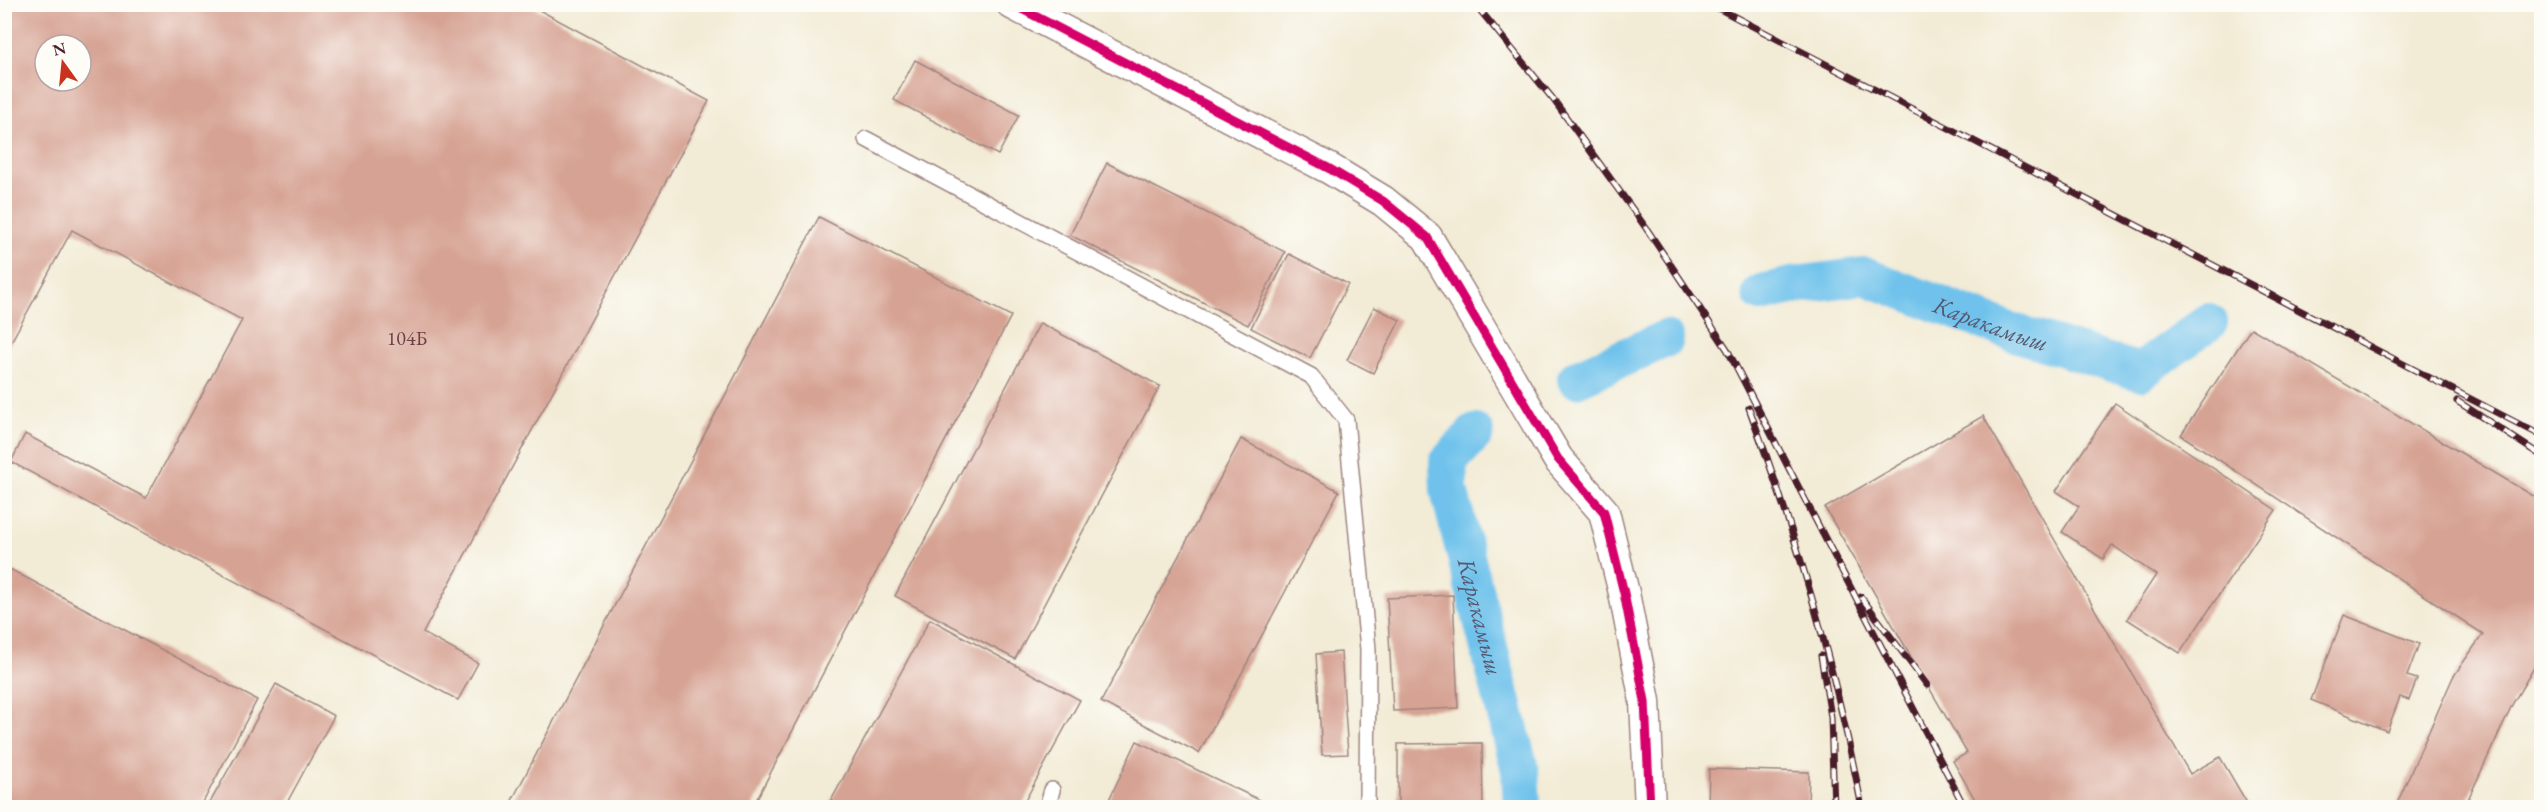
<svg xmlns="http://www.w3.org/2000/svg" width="2546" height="812" viewBox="0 0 2546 812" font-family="'EB Garamond',serif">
<rect width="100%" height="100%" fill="#fdfcf7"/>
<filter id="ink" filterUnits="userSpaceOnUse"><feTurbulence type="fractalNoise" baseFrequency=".0167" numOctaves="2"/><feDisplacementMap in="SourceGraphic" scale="12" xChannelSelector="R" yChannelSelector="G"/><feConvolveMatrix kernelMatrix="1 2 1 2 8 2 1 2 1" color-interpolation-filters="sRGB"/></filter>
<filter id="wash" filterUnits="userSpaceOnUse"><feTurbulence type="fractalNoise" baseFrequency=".008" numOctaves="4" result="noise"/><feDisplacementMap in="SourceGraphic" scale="24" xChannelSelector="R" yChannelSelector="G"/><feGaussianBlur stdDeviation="1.35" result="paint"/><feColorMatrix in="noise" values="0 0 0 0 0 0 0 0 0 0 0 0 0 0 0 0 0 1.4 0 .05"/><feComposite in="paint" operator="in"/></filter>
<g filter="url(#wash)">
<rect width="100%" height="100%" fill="#f2ebd5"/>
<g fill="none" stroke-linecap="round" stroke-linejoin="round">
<!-- canal -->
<g stroke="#70c2ec" stroke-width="38">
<path id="s1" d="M1761,293l35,-8 68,-9 148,56 128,40 69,-50"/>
<path d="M1576,379l89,-40"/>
<path id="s2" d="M1475,433l-27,29 1,28 71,280 2,38"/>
</g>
</g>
<g id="blocks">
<!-- building -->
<path fill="#d6a293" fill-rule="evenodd" d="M4,4h524l181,97 -286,532 55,30 -20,37 -447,-238 14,-28 121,64 96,-178 -170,-90 -68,125zM45,45h36v36h-36z
M915,60l104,55 -21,40 -104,-55z
M1107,163l178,89 -37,73 -178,-90z
M819,217l192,99 -259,492h-244z
M1289,254l59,30 -38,74 -59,-30z
M1374,307l26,13 -27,53 -26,-13z
M1040,323l120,63 -145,273 -120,-63z
M2251,328l291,173v153l-29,49 -49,105h-69l58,-131 30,-43 -302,-199z
M2115,403l161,107 -96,143 -53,-34 29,-44 -44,-30 -9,14 -41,-27 17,-26 -23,-15z
M1983,416l207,358 30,-17 30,51h-270l-27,-47 14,-8 -142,-245z
M1241,439l98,52 -140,262 -98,-51z
M4,566l253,134 -57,108h-196z
M1453,595l5,113 -65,3 -6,-113z
M2344,615l75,29 -12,32 10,3 -8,21 -9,-3 -13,34 -76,-31z
M930,619l150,81 -59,108h-194z
M1341,652l7,102 -26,1 -6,-101z
M276,684l58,32 -50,92h-77z
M1137,741l139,67h-171z
M1482,743l1,65h-85v-64z
M1709,769l100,3 -1,36h-100z"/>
</g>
</g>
<g filter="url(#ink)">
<use href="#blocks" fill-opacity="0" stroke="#9e8580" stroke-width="1.5"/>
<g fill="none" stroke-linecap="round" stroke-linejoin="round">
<defs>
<path id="lane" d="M866,139l445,237 35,44 22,229 -1,159
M1047,808l5,-18"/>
<path id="street" d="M1012,4l318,165 53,32 44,36 131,222 46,53 20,81 21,108 5,107"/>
</defs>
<!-- lane casing -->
<use href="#lane" stroke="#9e8580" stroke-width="18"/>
<!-- street casing -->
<use href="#street" stroke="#9e8580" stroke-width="33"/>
<!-- lane -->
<use href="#lane" stroke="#fff" stroke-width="15"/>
<!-- street -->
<use href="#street" stroke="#fff" stroke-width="30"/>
<defs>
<path id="rail" d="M1475,4l78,95 93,129 81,121 238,459
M1710,4l832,432
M2457,401l85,55
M1749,408c49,131 87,263 113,400
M1861,597l66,88
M1821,656l10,61 3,91"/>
</defs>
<!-- rail casing -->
<use href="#rail" stroke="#4a1f2b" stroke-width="7"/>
<!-- rail -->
<use href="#rail" stroke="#fdfcf7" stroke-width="4.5" stroke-dasharray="14" stroke-linecap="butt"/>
<defs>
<path id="cycleway" d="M1012,4l318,165 53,32 44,36 131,222 46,53 20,81 21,108 5,107"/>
</defs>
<!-- cycleway casing -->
<use href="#cycleway" stroke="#fdfcf7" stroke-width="13"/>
<!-- cycleway -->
<use href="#cycleway" stroke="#d6006c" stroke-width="9"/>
</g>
</g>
<g text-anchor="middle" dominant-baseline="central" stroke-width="5" stroke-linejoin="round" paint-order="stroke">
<!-- number labels -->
<g font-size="20" fill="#6d4045">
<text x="407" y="338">104Б</text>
</g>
<!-- water labels -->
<g font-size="24" font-style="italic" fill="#57586f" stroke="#fdfcf7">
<text stroke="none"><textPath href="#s1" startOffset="240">Каракамыш</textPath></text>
<text stroke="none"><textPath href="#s2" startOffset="198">Каракамыш</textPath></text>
</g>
</g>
<!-- margin -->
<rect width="2546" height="812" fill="none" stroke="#fdfcf7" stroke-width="24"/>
<!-- north arrow -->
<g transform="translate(63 63) rotate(345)"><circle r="28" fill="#fdfcf7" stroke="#b5a4a5" stroke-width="1.5"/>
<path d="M0-4.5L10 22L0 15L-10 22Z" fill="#c8321e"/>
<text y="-9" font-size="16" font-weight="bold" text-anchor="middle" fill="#4a1f2b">N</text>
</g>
</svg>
